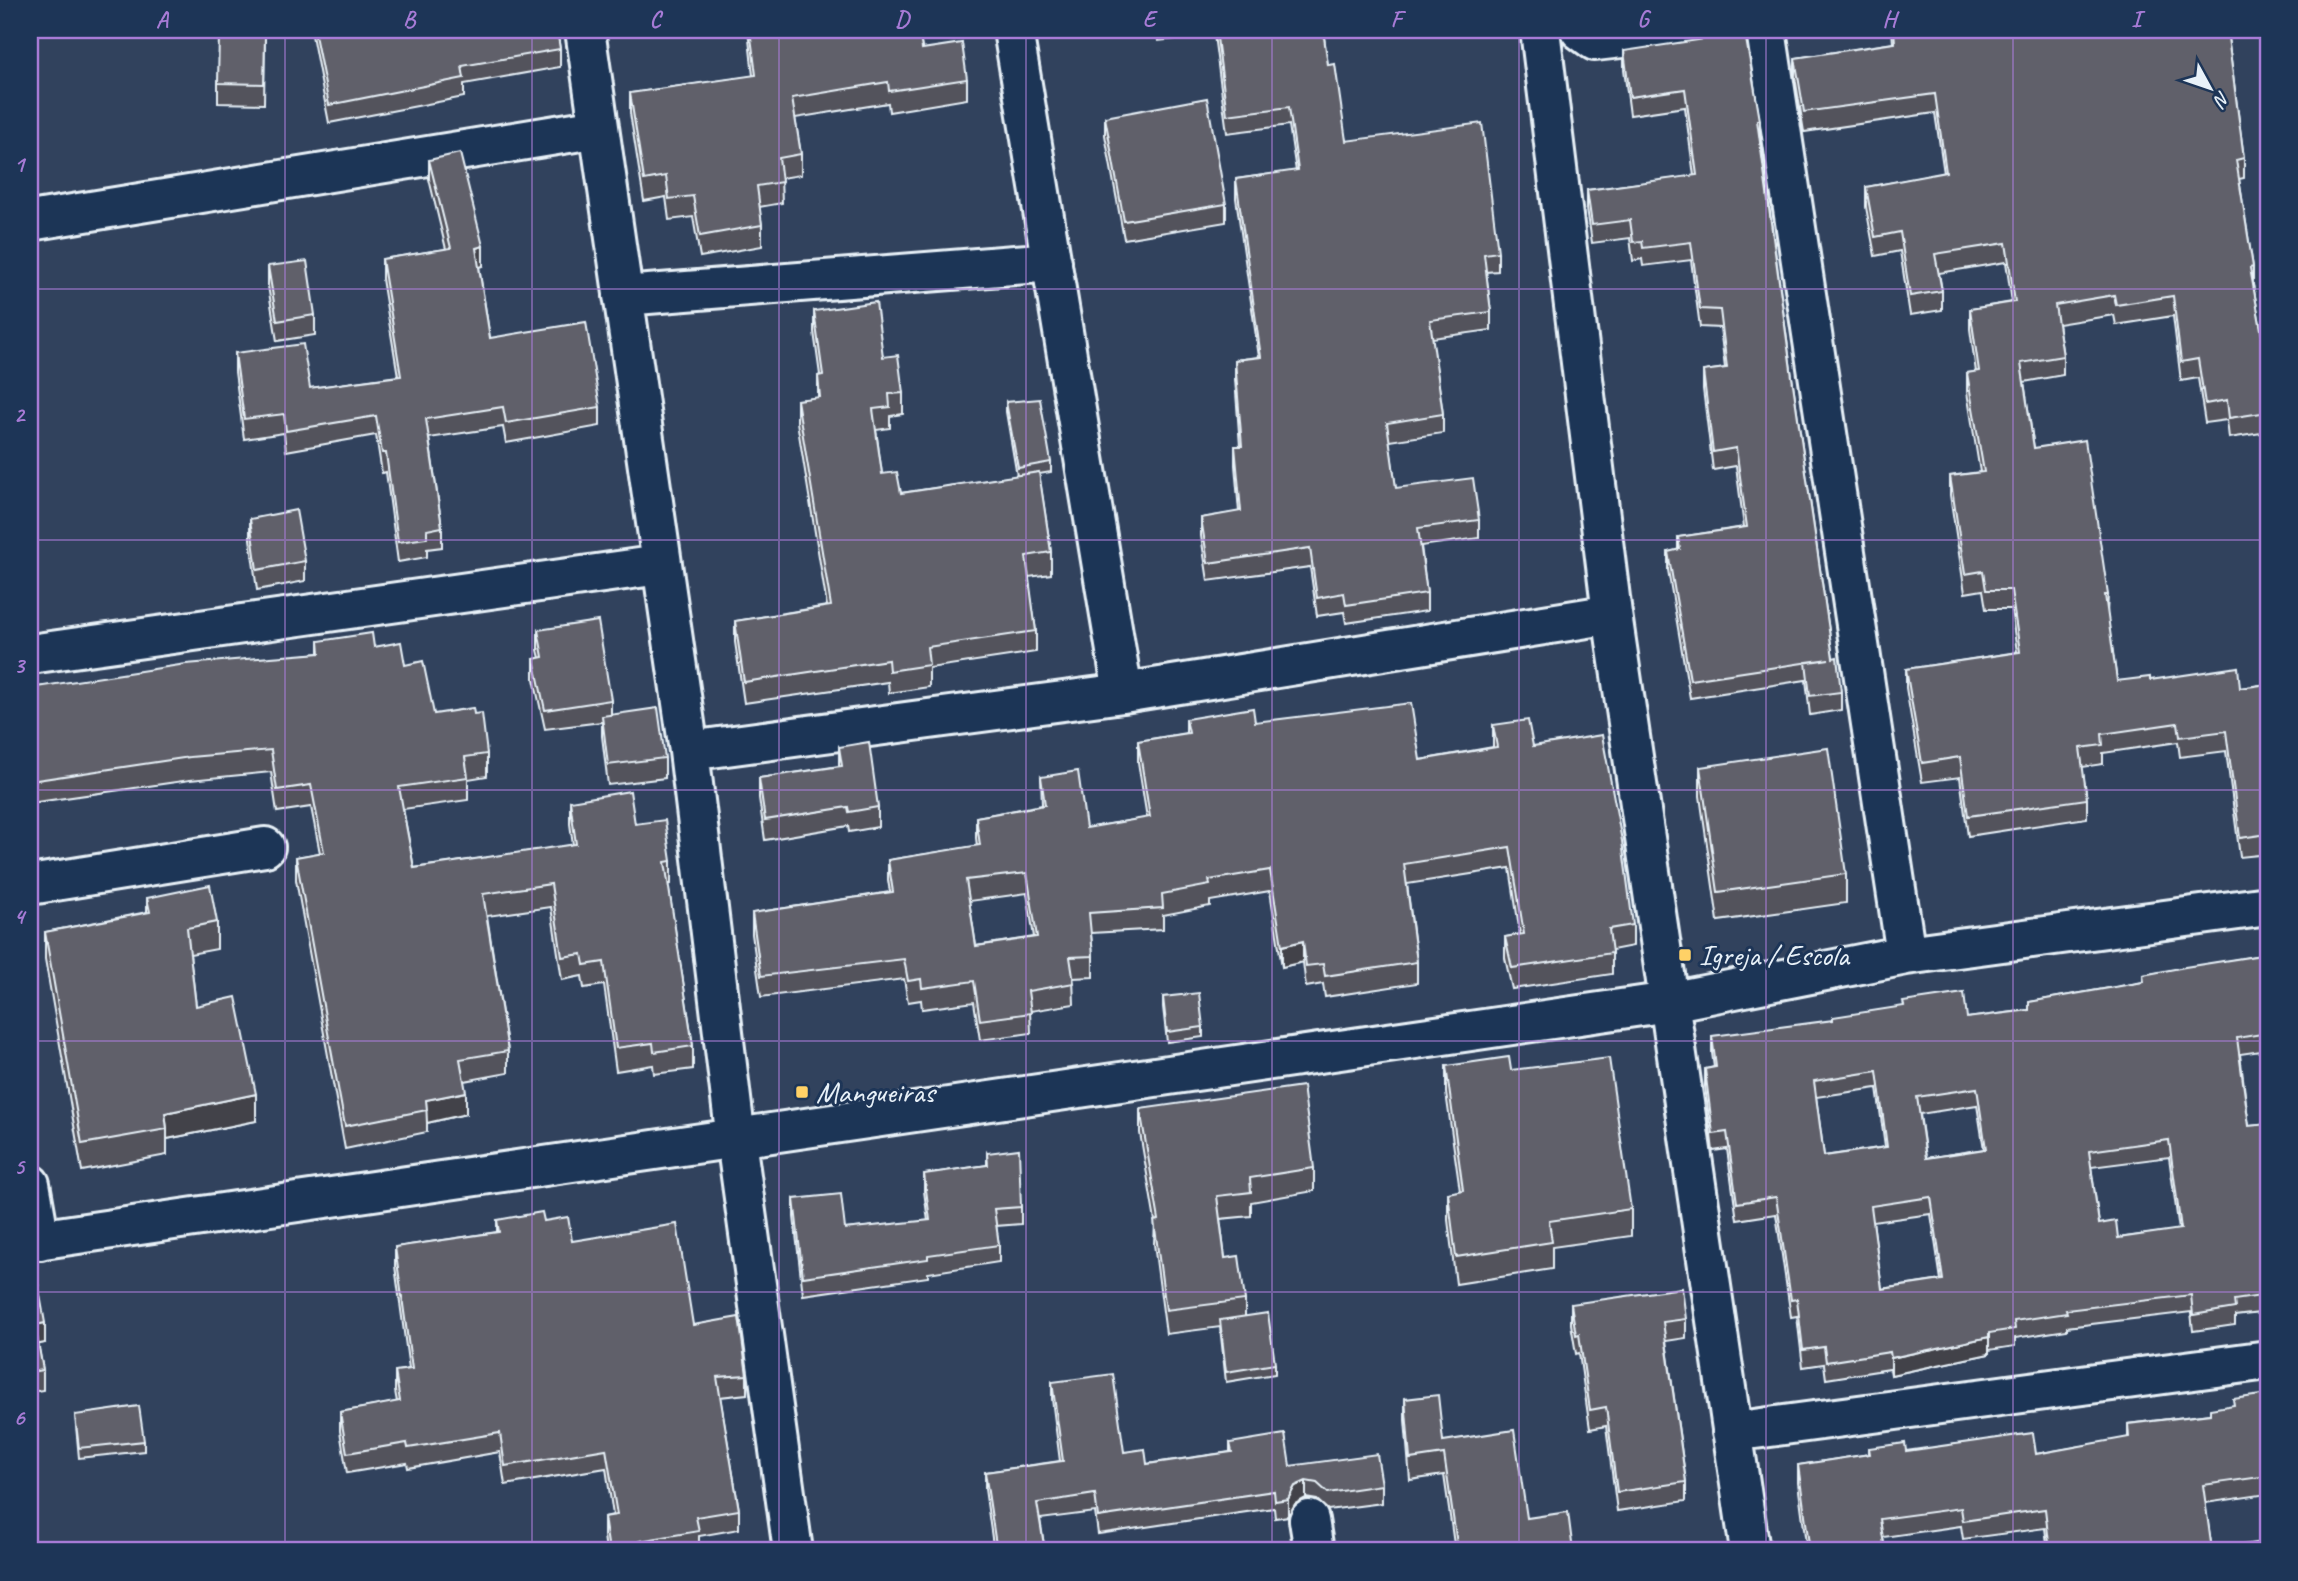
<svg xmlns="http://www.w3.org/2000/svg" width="2298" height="1581" viewBox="0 0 2298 1581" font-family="Caveat,sans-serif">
<rect width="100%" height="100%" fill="#31425d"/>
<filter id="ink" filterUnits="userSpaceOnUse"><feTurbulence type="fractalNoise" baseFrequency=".0143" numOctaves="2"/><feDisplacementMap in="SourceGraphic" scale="14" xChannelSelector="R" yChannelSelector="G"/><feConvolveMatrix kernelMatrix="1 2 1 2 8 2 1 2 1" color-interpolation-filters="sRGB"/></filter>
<g filter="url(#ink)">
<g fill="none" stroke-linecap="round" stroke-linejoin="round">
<defs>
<path id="minor" d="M585,30l104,721 47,389 57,411
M1013,30l110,663
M1540,30l72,584 138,937
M1580,30l15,11 96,-11
M1766,30l140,925
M30,221l569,-93
M623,296l429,-34
M30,654l630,-89
M689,751l434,-58 489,-79
M30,885l235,-38
M30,1184l10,56
M30,1241l1639,-239 237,-47 362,-49
M1732,1432l536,-72
M1309,1520l5,31"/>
</defs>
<!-- minor casing -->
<use href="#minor" stroke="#e8f1f8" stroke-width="44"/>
<!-- minor -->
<use href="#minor" stroke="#1d3557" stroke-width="38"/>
</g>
<!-- wall -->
<path fill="#53535b" stroke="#e8f1f8" stroke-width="2" fill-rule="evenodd" d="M311,30h246l3,19v18l-96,17v13l-135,26z
M679,30h35l-34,5z
M748,30h171l3,19 45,30v20l-78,13 -1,-9 -93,15 6,36v21l-20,3 1,25 -23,4 3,18v21l-62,11 -7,-40 -24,3 -3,-23 -22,4 -14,-88v-20l123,-17z
M1103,30h220l5,35 18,76 152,111v19l-12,1 5,40v18l-59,8 11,76v19l-54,8 7,47 83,32v18l-58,8 6,47v18l-81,12 -2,-11 -27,4 -7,-49 -102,14 -7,-45v-18l38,-6 -4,-47v-19h5l-5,-67v-19l24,-3 -23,-159v-19l60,-8 -7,-46 -62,8 -13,-98 -56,6 -2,-11 -52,7z
M1892,30h335l17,128v20l-5,1 14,88v18l15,84v63l-39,6 -2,-18 -22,3 -7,-45 -17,3 -8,-65 -57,9 -2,-10 -56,9 5,32v19l-39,7 10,66 74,147 -1,19 10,67 33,-1 90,8 28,-4v170l-28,3 -14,-106 -46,6 -2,-15 -75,11v11l-21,3 5,32v19l-119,18 -8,-59 -38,5 -16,-94v-19l111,-17 -6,-43h-25l-3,-19 -18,3 -15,-98v-19l30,-4 -13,-80v-19l9,-1 -6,-43v-20l42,-7 -6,-40 -67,11 3,18v19l-32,5 -10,-64 -25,5 -9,-49v-20l78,-14 -9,-60 -131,19 -9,-55v-19l98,-15z
M265,35l-1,69 -46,-1v-20z
M1624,51l136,69v18l32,239 41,281 8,34v18l-31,5 -4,-35 -116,18 -22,-128v-18l10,-2v-13l66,-10 -8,-61 -23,4 -10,-81v-18l22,-3 -5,-40 -20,-1 -9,-67 -48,6 -1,-7 -9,2 -3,-23 -38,5 -5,-35v-18l107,-14 -9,-69 -55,8 -6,-46z
M1105,117l121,87v18l-102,17 -19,-104z
M429,160l54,106 -4,1 11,71 110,69v19l-94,17 -3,-16 -74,11 13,89v20l-15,2v8l-29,5 -12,-90 -4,1 -6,-38 -90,16 -2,-18 -40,6 -9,-67v-19l75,35 88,-12 -16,-97v-20l64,-10 -17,-70z
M268,266l47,49v20l-38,6 -9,-55z
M814,311l69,46 20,36v21l-13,2v12l-14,2 6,44 19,19 116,-17 -11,-64v-10l45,60v10l-12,2 12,78v22l-23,3 8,54v21l-107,16v19l-40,6 -1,-11 -144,21 -9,-61v-21l92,-15 -30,-184v-22l21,-2v-22l2,-1 -6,-43z
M250,519l55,42v20l-48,9 -7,-51z
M538,630l73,70v15l54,43v20l-57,7 -6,-49v-14l-57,7 -11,-50v-20l6,-1 -2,-8z
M319,641l55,6 31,18 29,49h40l13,40v22l-19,3v21l-65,9 11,59 159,-23 -3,-21v-23l65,23 36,37v23h-3l25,162v23l-39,5 -1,-9 -37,6 -12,-86 -20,3 -2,-12 -20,4 -11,-73 -64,9 21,135v22l-44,8 2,33 -39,9v9l-82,17 -49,-269v-23l24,-4 -9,-46 -34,5 -6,-40 -81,8 -160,23v-115l289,-35z
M1186,719l69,3 165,38 73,-13v-22l40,21 100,179v21l-21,4v24l-100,15 -7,-31v-21l15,-3 -10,-66 -103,16 10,78v21l-92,14 -2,-13 -17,3 -3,-25 -21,5 -12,-76 -60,10v5l-47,9v14l-72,4 2,23v21l-20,1 1,26 -44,7 1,22 -51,7 -6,-38 -52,7 -1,-9 -13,2 -4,-23 -143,18 -9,-63v-21l138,-21 -2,-12v-20l89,-14 -1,-8v-21l66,-12 -1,-28 45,51 61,-10 -9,-56v-21l48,-8zM1027,893l7,44 -58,9 -7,-45z
M839,747l39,60v20l-29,5 -1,-6 -83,14 -6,-42v-20l80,-12z
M1700,767l146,107v29l-128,18 -18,-125z
M147,898l70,24v27l-27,5 6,52 60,115 -89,18v16l-85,16 -37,-212v-27l102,-20z
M2268,954v96l-28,4 9,72 19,-2v188l-33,4v9l-42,6 -2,-19 -124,15v3l-52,8v8l-26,4v4l-98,21 -1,-6 -64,10 -2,-15 -21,3 -6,-51 -6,1 -15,-103 -39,6 -10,-71 -14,2 -8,-65v-17l9,-2 -2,-14v-17l255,-18 62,-8v-8l114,-20v-7zM1877,1088l8,59 -61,9 -8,-59zM1977,1105l7,44 -58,9 -6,-44zM2169,1157l10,73 -61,8 -19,-14 -8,-57zM1931,1214l10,66 -59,9 -9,-67z
M1163,997l40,30v10l-36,5 -4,-35z
M1446,1066l65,4 120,139v27l-79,11v22l-96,15 -8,-64v-27l12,-2 -14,-98z
M1140,1109l174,59v23l-63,11v14l-31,3 5,39 20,42v16l30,48v10l-49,8 -6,-55 -54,7 -12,-90 1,-23 -15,-88z
M987,1153l34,54v17l-25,2 3,19v17l-71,11v4l-125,18 -9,-78v-18l51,30 83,-8 -4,-30v-17l63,-9z
M497,1220l47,1 149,104 54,50v19l-27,3 19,113v19l-40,7v14l-7,1h-86l-2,-15v-19l9,-2 -7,-47 -101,17 -5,-33 -92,16 -1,-5 -60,10 -7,-42v-19l57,-10 -2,-11v-20l14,-2 -14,-103v-19l102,-15z
M30,1279l15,64 -7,1 5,26v20l-13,2z
M1571,1304l115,15v19l-20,3 20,141v19l-69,10 -11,-85 -16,3 -11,-76 -3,1 -5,-30z
M1052,1382l72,70 23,12 83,-12v-9l60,23 92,19v18l-54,7 -11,-10 -11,-2 -11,6 -7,12 -13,2 -1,-10 -176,26 -3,-22 -55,7 5,32 -52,-6 -8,-56v-17l75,-11 -8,-62z
M2268,1394v100l-63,9 7,47 56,1h-220l-3,-23 -82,11 -2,-13 -78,11 2,14h-78l-9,-68v-18l71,-11v-6l37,3 130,3 92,-16v-14l82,-10z
M1405,1399l38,42 84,77 46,33h-118l-11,-76 -34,5 -5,-60z
M75,1415l69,26v10l-65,7z"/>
<!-- shaded-wall -->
<path fill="#43434a" stroke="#e8f1f8" stroke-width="2" d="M483,246v20l-7,2v-20z
M1303,941v21l-21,5v-21z
M466,1092v22l-39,9 -1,-23z
M256,1094v27l-89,18v-10l-2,-16z
M45,1323v20l-10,2v-20z
M1989,1337v17l-98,21v-17z
M1306,1481v17l-11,6 -7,12v-17l7,-13z"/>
<!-- building -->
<path fill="#60606a" stroke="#e8f1f8" stroke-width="2" fill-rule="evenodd" d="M314,30h243l3,19 -98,17 2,12 -135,27z
M750,30h169l3,19 40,-6 5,36 -78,12 -1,-9 -96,16 9,56 -22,4 3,24 -25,4 5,39 -62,11 -7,-40 -24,3 -3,-23 -22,4 -14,-87 126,-18z
M1216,30h107l5,35 7,-1 11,77 136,-18 16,129 -14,2 7,58 -61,8 13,94 -56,9 9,65 77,-10 6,42 -61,8 9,65 -81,12 -2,-12 -27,5 -7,-50 -102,15 -7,-45 40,-7 -6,-65h7l-7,-86 26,-3 -25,-178 62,-9 -9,-63 -62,8z
M1894,30h333l17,128 -8,2 17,107 -3,1 18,101v43l-39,6 -2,-18 -22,4 -7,-45 -17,3 -8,-66 -57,9 -2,-10 -59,10 8,51 -42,7 13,85 51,-8 23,155h-3l12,86 33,-4v3l88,-13 2,21 28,-4v150l-28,4 -14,-107 -46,6 -2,-14 -76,11 1,11 -23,3 7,51 -119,17 -8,-59 -38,6 -16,-94 114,-17 -9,-62h-25l-3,-19 -18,3 -15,-98 34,-4 -17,-99 12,-2 -9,-62 45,-7 -9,-59 -71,11 7,37 -32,5 -10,-64 -25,5 -9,-50 80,-15 -11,-78 -131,18 -9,-54 100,-15z
M1745,33l15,87h-3l35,257 41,281 4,-1 4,35 -31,4 -4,-34 23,-3 -139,21 -22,-128 12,-3 -2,-12 69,-10 -11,-79 -23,4 -10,-81 24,-3 -7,-58 -20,-1 -9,-67 -48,6 -1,-7 -9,1 -3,-22 -38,5 -5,-35 110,-15 -12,-86 -55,8 -6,-46z
M219,34l46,1 -1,49 -46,-1z
M1207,98l19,106 -102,17 -19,-104z
M460,153l23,93 -7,2 14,90 96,-16 14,85 -94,16 -3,-16 -77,12 16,108 -15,3v8l-29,4 -12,-89h-4l-6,-37 -90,15 -2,-17 -40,5 -9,-66 68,-9 7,44 91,-12 -19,-117 69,-11 -22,-88z
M307,261l8,54 -38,6 -9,-55z
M876,302l7,55 15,-2 5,38 -14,1 1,13 -17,2 9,65 15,-2 4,21 138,-21 12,80 -25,4 10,75 -109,16 2,18 -40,6 -1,-11 -144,22 -9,-61 96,-15 -34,-206 23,-3 -2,-21 5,-1 -9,-64z
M1040,399l11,63 -33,6 -12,-66z
M296,510l9,51 -48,9 -7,-51z
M598,621l13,79 -66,10 -11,-51 9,-2 -5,-27z
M372,633l2,14 27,-5 4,23 18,-4 11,53 39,-6 1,6 8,-1 5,41 -22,3 3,20 -69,10 15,81 162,-24 -6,-43 60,-10 5,33 30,-4 6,41 -6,1 28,184 -39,6 -1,-9 -37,5 -12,-86 -20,3 -2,-11 -20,3 -11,-73 -68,10 25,157 -48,8 6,33 -40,8 1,10 -82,16 -49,-269 28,-5 -13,-67 -34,5 -6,-40 -81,7 -160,24v-93l156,-24 134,-11 -1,-12z
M1411,703l9,57 77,-13 -4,-22 35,-5 5,26 69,-11 20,106 11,84 -24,4 3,24 -100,15 -7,-31 19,-3 -14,-87 -106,17 13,98 -92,14 -2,-12 -17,2 -3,-25 -21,5 -12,-76 -61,10 1,5 -48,9 1,14 -74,5 4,43 -23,1 4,26 -46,8 3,22 -51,7 -6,-39 -52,7 -1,-9 -13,2 -4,-22 -143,17 -9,-63 141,-21 -5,-32 92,-15 -4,-28 69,-12 -4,-28 37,-6 8,57 64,-11 -12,-76 51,-8 -3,-14 67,-11 2,14zM1027,873l10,64 -61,9 -10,-66z
M658,708l7,50 -57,7 -6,-49z
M869,742l9,65 -29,5 -1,-5 -83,13 -6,-42 83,-12 -3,-19z
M1828,748l18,126 -128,18 -18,-125z
M210,885l7,37 -30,6 9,78 40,-9 20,97 -91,19 2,16 -85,15 -37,-212 105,-20 -3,-14z
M2268,954v79l-31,5 12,88 19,-2v171l-34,5 1,8 -42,7 -2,-20 -125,15 1,3 -53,8 1,8 -26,4v4l-98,21 -1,-6 -64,10 -2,-15 -21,3 -6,-51 -6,1 -15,-103 -39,6 -10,-71 -14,2 -8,-65 11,-2 -4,-31 121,-16v-3l71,-11 -1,-4 61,-9 3,25 62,-8v-8l115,-20 -1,-7 42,-8zM1877,1071l10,76 -63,9 -10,-75zM1977,1088l9,61 -60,9 -9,-61zM2169,1140l12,89 -63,9 -2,-17 -17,3 -10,-73zM1931,1197l12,83 -61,9 -11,-83z
M1199,993l4,34 -36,5 -4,-35z
M1509,1057l2,13 98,-12 22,151 -82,12 3,21 -96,15 -8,-64 15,-3 -17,-124z
M1303,1086l11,82 -64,10 1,14 -34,4 8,62 14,-2 6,44 -79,10 -12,-89 5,-1 -19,-111z
M1019,1149l2,58 -27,2 5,36 -71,10v4l-125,18 -9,-78 47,-5 4,35 85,-9 -6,-46 64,-9 -1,-12z
M542,1212l2,9 24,-4 4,24 105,-17 16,101 46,-8 8,58 -30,2 22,133 -43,7 3,14 -60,10 1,10h-31l-5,-34 13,-2 -11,-66 -101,17 -5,-33 -92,15 -1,-5 -60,10 -7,-41 60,-11 -5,-30 17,-2 -17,-122 104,-15 -2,-12z
M37,1278l8,45 -10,2 8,45 -13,2v-93z
M1682,1288l4,31 -23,3 23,160 -69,10 -11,-85 -16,3 -11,-76 -3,1 -5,-31z
M1268,1313l7,51 -49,8 -6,-52z
M1113,1374l11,78 21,-3 2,15 85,-12 -2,-9 55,-9 5,32 87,-12 5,31 -54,8 -11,-10 -11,-2 -11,5 -7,13 -13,2 -1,-10 -176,26 -3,-23 -58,9 8,48h-92l43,-6 -11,-73 78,-11 -11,-79z
M2268,1394v82l-65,9 9,65 56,-9v10h-218l-5,-42 -82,12 -2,-13 -81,11 5,32h-75l-12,-86 72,-11 -1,-6 36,-5 1,8 127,-18 3,21 93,-17 -1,-13 82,-10v-5l24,-4 -1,-6z
M1438,1395l5,46 71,-11 13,88 41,-6 5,39h-115l-14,-97 -34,5 -5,-60z
M139,1406l5,35 -65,7 -4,-33z"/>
</g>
<!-- grid -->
<path fill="none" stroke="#a77bd6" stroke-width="2" stroke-opacity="0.55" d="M285,30v1521M532,30v1521M779,30v1521M1026,30v1521M1272,30v1521M1519,30v1521M1766,30v1521M2013,30v1521M30,289h2238M30,540h2238M30,790h2238M30,1041h2238M30,1292h2238"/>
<!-- markers -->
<g fill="#ffd166" stroke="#1d3557" stroke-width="2.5">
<rect x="1678" y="948" width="14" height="14" rx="3.5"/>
<rect x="795" y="1085" width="14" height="14" rx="3.5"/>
</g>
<g text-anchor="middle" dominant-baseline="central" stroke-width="6" stroke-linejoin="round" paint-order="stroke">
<!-- poi labels -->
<g font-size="30" fill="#e8f1f8" stroke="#1d3557" text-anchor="start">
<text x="1699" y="955">Igreja / Escola</text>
<text x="816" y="1092">Mangueiras</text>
</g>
</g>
<!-- margin -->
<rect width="2298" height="1581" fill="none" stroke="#1d3557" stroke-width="77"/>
<!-- north arrow -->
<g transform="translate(2210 88) rotate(130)" stroke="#1d3557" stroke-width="5" paint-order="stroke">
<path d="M0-5L12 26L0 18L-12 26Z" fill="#e8f1f8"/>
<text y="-10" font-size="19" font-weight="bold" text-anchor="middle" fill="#e8f1f8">N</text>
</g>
<rect x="38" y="38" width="2222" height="1504" fill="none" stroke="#a77bd6" stroke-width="2.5"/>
<g font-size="23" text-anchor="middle" font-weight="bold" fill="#a77bd6">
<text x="162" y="27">A</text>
<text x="409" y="27">B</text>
<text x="655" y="27">C</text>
<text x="902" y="27">D</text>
<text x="1149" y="27">E</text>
<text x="1396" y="27">F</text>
<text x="1643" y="27">G</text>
<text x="1889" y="27">H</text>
<text x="2136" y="27">I</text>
<text x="19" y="172">1</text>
<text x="19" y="422">2</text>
<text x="19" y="673">3</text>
<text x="19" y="924">4</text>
<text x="19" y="1174">5</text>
<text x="19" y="1425">6</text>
</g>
</svg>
